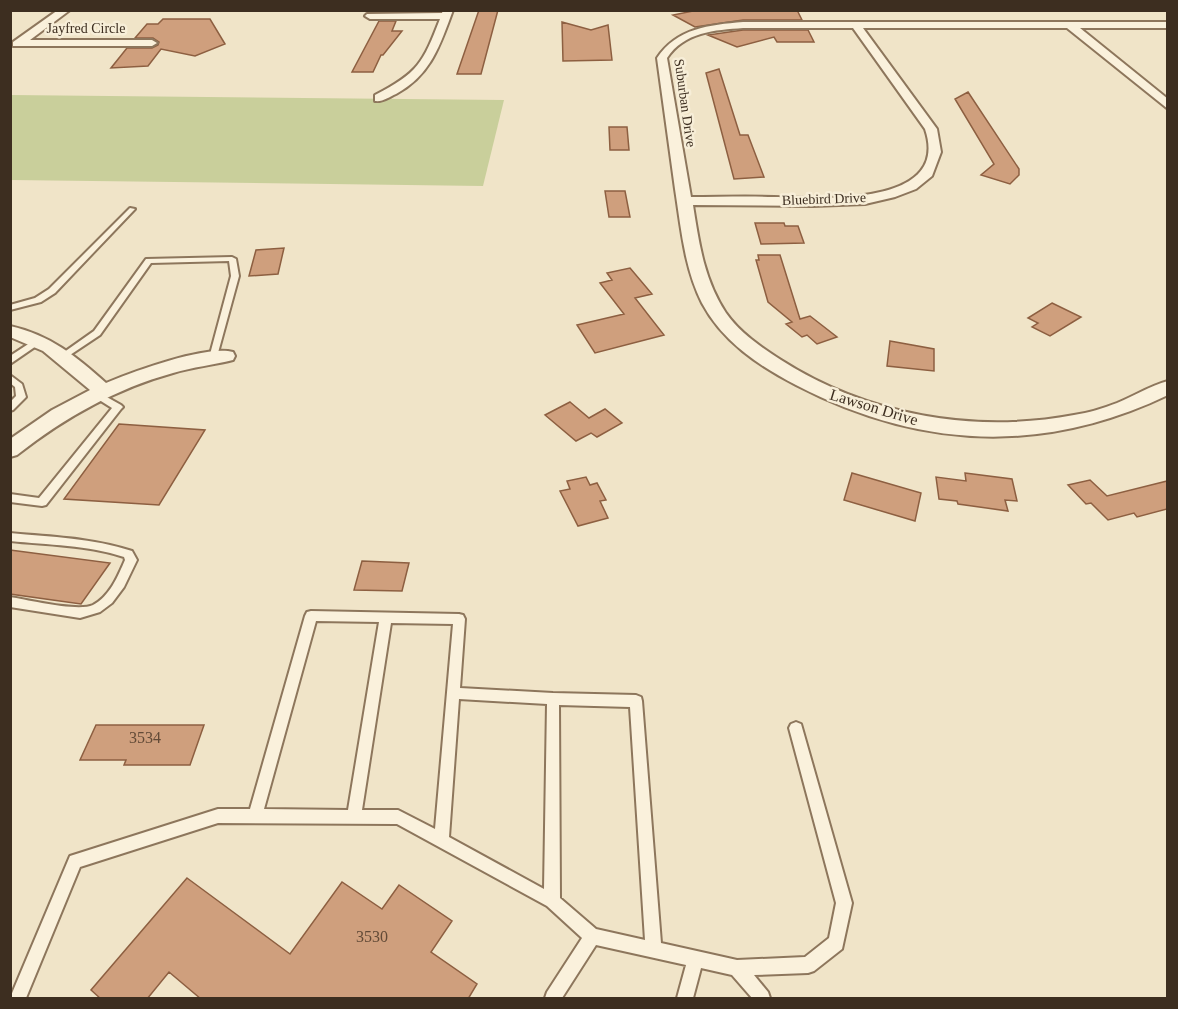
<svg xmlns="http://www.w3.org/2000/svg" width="1178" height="1009" viewBox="0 0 1178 1009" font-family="'Times New Roman',serif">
<rect width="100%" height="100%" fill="#f0e4c8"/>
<!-- green -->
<path fill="#c9cf9b" d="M11,95l493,5 -21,86 -472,-6z"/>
<!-- building -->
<path fill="#cf9f7d" stroke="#8d5f41" stroke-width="1.5" d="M479,10h19l-17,64h-24z
M698,10h99l5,10h-59l-48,7 -22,-12z
M163,19h47l15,25 -30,12 -34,-7 -13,17 -37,2 16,-20h25l6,-3 1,-3 -6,-4h-18l12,-14h11z
M379,21h17l-4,10h10l-19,24h-2l-8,17h-21z
M562,22l29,8 17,-5 4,35 -49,1z
M743,30h65l6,12h-37l-3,-5 -37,10 -29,-12z
M719,69l21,66h8l16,42 -30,2 -28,-106z
M968,92l51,77v6l-9,9 -29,-9 13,-11 -39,-65z
M609,127h18l2,23h-19z
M605,191h20l5,26h-21z
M755,223h29l1,3h13l6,17 -43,1z
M284,248l-6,26 -29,2 7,-26z
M758,255h22l20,64 10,-3 27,21 -20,7 -10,-9 -5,2 -16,-13 6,-2 -24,-20 -12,-42h3z
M630,268l22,26 -17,4 29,37 -69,18 -18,-28 47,-11 -24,-31 12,-3 -5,-7z
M1052,303l29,14 -31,19 -18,-9 6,-4 -10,-5z
M890,341l44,8v22l-47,-5z
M570,402l19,16 16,-9 17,14 -25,14 -6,-4 -15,8 -31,-26z
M119,424l86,6 -46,75 -95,-6z
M852,473l69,20 -6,28 -71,-21z
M965,473l47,6 5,22 -12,-1 3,11 -50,-7 -1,-3 -18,-2 -3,-22 30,4z
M586,477l4,8 7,-2 9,17 -6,1 8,17 -30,8 -18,-35 10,-2 -3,-8z
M1090,480l17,16 60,-15v28l-30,8 -3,-4 -26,7 -17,-17 -5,1 -18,-19z
M10,550l100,13 -29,41 -71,-10z
M362,561l47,2 -7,28 -48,-1z
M96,725h108l-14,40h-66l2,-5h-46z
M187,878l103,76 52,-72 40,27 17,-24 53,36 -21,31 46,32 -9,15h-267l-32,-27 -22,27h-46l-10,-9z"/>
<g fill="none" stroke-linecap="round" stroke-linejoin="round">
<defs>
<path id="service" d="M130,208l5,1 -80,84 -14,9 -31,8v-5l25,-7 14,-9z
M232,257l4,2 3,17 -23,84 -3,1 -4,-3 22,-82 -2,-15 -78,2 -51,72 -33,22 -3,1 -4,-3 34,-24 52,-72z
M39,337l4,3 -1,2 -32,22v-8z
M10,375l12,9 4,13 -13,13 -3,1v-9l6,-6 -1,-9 -5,-4z
M96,391l25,14 2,2 -2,2 -75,96 -4,1 -32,-4v-8l29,4 73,-90 -19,-12 -2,-2z
M10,533c42,4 83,5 122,18l5,9 -13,27 -12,16 -12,9 -20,6 -70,-11v-10c19,3 68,15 83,8 17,-9 25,-29 32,-45l-1,-3c-36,-12 -76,-12 -114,-16z
M311,611l148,3 4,1 2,4 -5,69 93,5 83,2 5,2 1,4 19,242 76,17 68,-3 24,-19 7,-35 -47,-175 2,-4 5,-2 5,2 51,179 -10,46 -28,22 -6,2 -54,2 14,17 2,6h-18l-20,-23 -31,-7 -8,30h-16l9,-33 -90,-20 -34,53h-17l2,-6 35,-54 -35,-32 -150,-82 -179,-1 -138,44 -54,131h-16l60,-142 148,-47h32l55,-193 2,-4zM316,621l63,1 -31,188 -84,-1zM391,623l62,1 -18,205 -37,-19h-36zM459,699l88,5 -3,185 -95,-52zM559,705l71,2 15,233 -49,-11 -36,-31z"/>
<path id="minor" d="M58,10h12l-40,30h122l5,3 -5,3h-139v-4z
M443,10h10c-13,35 -22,65 -57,84 -7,3 -13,8 -21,7v-6c43,-22 48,-32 65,-76h-70l-5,-3 2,-2 75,-1z
M743,22h425v6h-88l88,71v10l-101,-81h-204l74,101 4,23 -9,24 -16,13 -21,8 -30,7 -52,2 -120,-1c6,38 11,75 33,108 14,20 35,34 55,47 86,55 192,74 293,55 14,-2 30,-7 43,-12 17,-7 33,-17 51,-22v14c-125,60 -249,54 -372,-10 -37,-19 -74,-44 -94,-82 -18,-36 -21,-76 -27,-114 -6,-44 -12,-87 -18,-131 20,-30 52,-33 86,-36zM743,28h110l72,101c27,79 -108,69 -151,68 -28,-1 -55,0 -83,0l-24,-139c17,-26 48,-28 76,-30z
M10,326c40,9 66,30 96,57 27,-11 99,-38 127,-31l2,4 -2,4c-20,5 -40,7 -60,13 -58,16 -109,45 -156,82l-7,2v-18l42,-29 38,-20 -47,-39 -33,-14z"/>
</defs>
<!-- service casing -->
<use href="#service" stroke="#8d765c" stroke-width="4"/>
<!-- minor casing -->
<use href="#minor" stroke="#8d765c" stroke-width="4"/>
<!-- service -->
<use href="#service" fill="#faf1dc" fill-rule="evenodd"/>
<!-- minor -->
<use href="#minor" fill="#faf1dc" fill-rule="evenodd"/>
</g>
<g text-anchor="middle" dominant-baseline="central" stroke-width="5" stroke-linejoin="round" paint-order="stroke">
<!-- far-street labels -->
<g font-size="14" fill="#3d2e20" stroke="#f7eed8">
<text x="86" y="28">Jayfred Circle</text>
<text transform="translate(685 103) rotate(82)">Suburban Drive</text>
<text transform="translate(824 199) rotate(-2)">Bluebird Drive</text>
</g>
<!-- street labels -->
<g font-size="16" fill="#3d2e20" stroke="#f7eed8">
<text transform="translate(874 407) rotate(17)">Lawson Drive</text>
</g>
<!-- near-number labels -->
<g font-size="16" fill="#624a37">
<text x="145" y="737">3534</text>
<text x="372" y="936">3530</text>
</g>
</g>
<!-- border -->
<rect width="1178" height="1009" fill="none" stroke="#3d2e20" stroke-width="24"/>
</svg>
